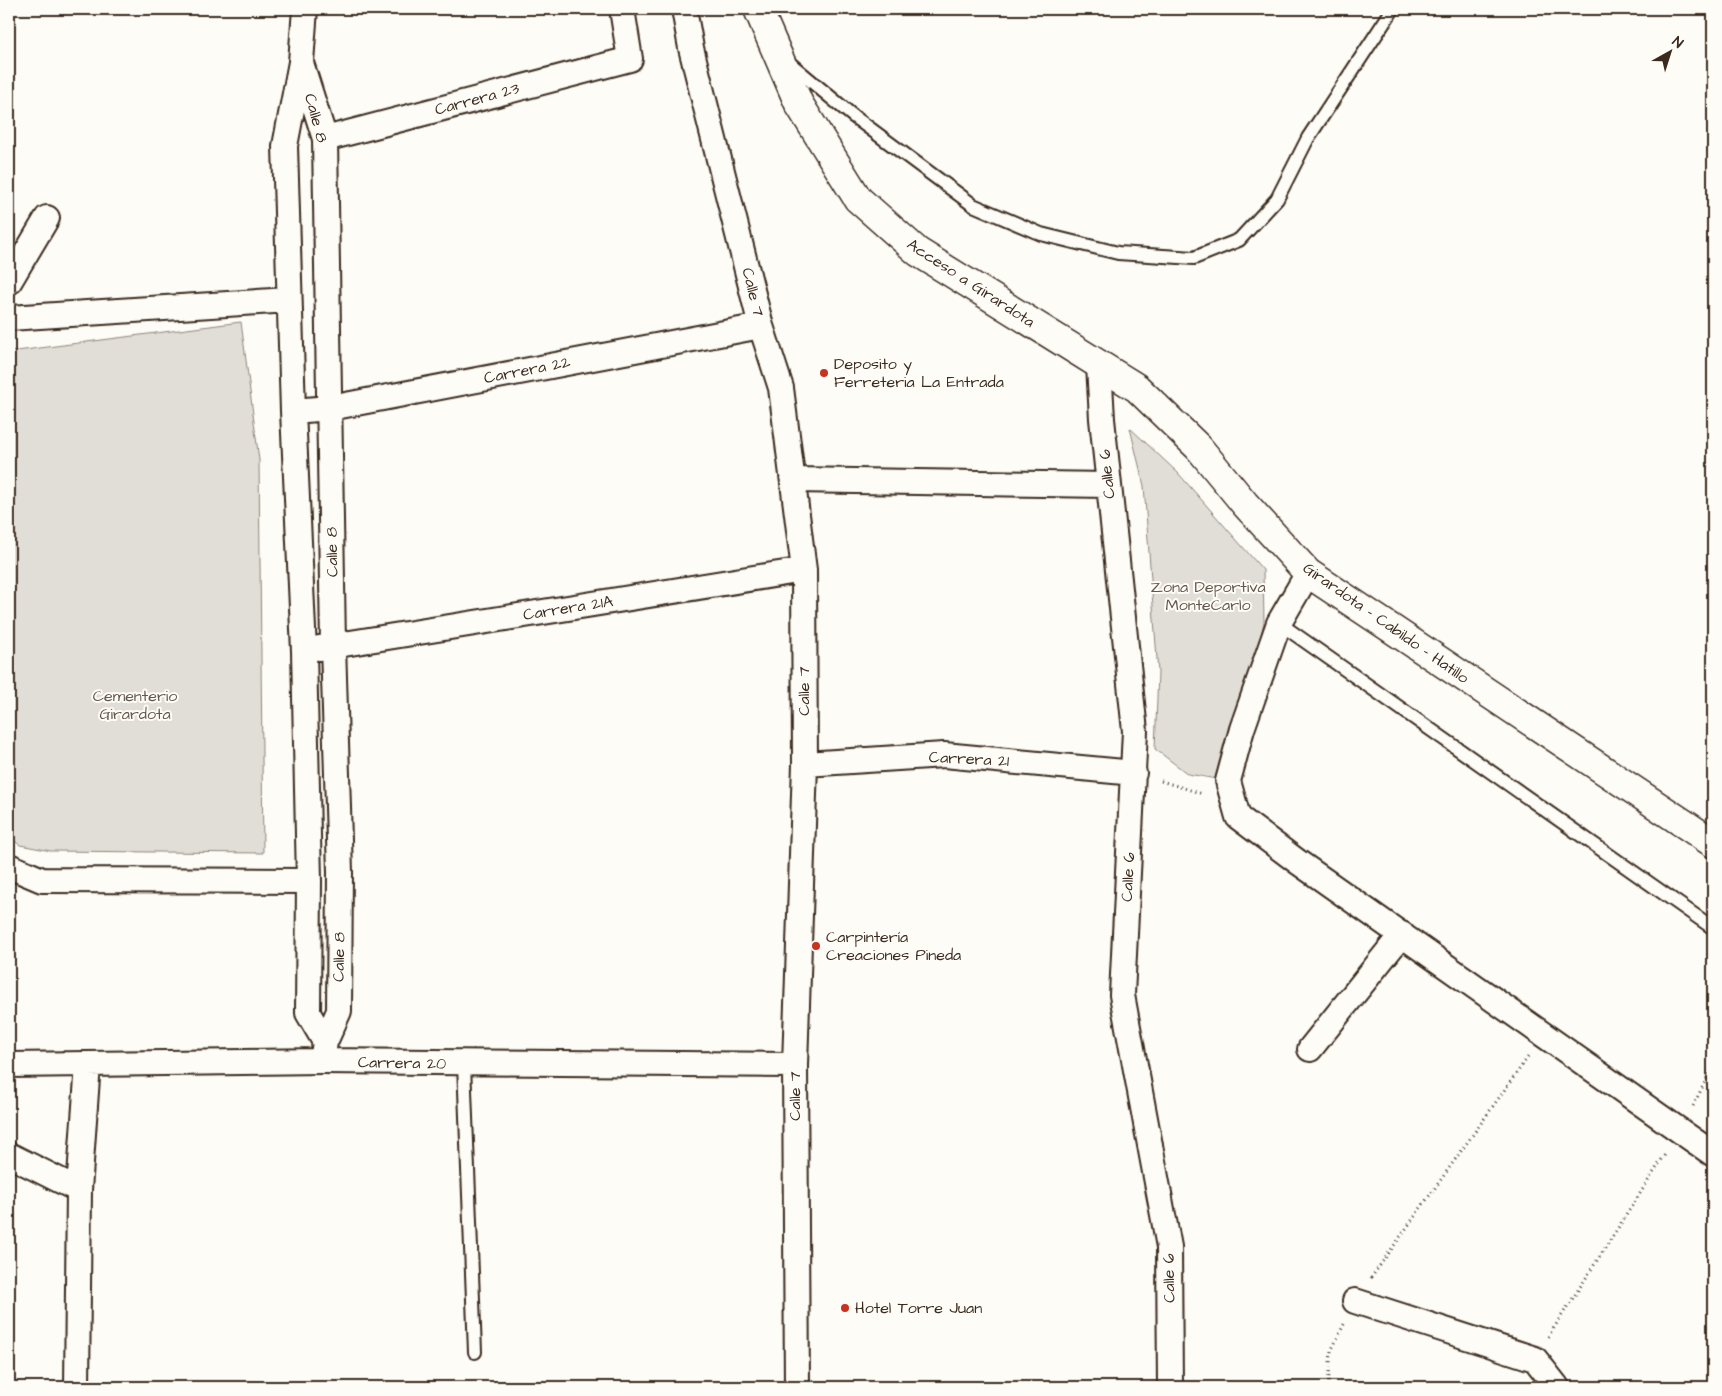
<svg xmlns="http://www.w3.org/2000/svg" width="1722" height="1396" viewBox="0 0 1722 1396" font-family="'Architects Daughter',sans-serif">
<rect width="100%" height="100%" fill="#fdfcf7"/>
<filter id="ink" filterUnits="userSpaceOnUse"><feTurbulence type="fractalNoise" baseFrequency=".02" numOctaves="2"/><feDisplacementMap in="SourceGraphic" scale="10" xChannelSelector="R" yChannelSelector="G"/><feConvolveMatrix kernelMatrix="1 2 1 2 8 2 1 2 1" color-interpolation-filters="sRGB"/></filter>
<g filter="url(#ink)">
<!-- green -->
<path fill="#e1ded7" stroke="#8e847a" d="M241,322l18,138 4,393 -212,-2 -31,-6 -11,-8v-485z
M1130,428l48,45 85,97 1,52 -36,159 -40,-7 -33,-25 3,-77 -14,-186z"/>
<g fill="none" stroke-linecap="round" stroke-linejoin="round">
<defs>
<path id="service" d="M787,61l66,55 120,89 68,29 77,19 76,5 45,-18 38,-41 31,-61 85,-129
M1279,623l434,305
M464,1064l11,288"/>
<path id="minor" d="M305,9l-4,53 -16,84 8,265 11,240 5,230 -1,132 17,29
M684,9l7,39 70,278 20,62 23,182 1,194 -10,301 2,322
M302,66l23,73 8,506 7,227 -1,139 -14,31 -3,19
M325,139l305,-80 -8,-50
M9,282l38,-64
M9,318l280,-18
M1099,365l3,54 33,312 -13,264 47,252 1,140
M293,411l37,-3 431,-82
M794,480l314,5
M1308,573l-29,50 -37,106 -14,52 10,36 60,45 415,292
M319,648l485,-78
M805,764l139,-9 190,18
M9,866l33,14 267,1
M1310,1049l92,-115
M9,1065l313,-4 473,4
M9,1155l70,35
M1355,1301l180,58 22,28
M77,1387l2,-197 9,-126"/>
<path id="tertiary" d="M758,9l41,95 59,95 60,53 219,136 62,60 46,56 63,69 405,270"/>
</defs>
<!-- service casing -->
<use href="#service" stroke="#3b2a1e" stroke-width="16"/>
<!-- minor casing -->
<use href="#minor" stroke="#3b2a1e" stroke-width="28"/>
<!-- tertiary casing -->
<use href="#tertiary" stroke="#3b2a1e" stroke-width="31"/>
<!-- path -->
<path stroke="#3b2a1e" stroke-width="3" stroke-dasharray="1 4" stroke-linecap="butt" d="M1161,781l42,13
M1693,1106l20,-40
M1371,1278l157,-221
M1548,1337l118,-184
M1328,1387l3,-36 13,-27"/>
<!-- service -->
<use href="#service" stroke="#fdfcf7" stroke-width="12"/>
<!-- minor -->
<use href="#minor" stroke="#fdfcf7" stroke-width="24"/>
<!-- tertiary -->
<use href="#tertiary" stroke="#fdfcf7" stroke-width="28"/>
</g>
</g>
<!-- markers -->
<g fill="#c8321e" stroke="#fdfcf7" stroke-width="2">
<circle cx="824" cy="373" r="5"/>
<circle cx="816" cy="946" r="5"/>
<circle cx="845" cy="1308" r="5"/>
</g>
<g text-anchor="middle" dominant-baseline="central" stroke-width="4" stroke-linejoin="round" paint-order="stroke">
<!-- street labels -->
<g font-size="16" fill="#3b2a1e" stroke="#fdfcf7">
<text transform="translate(477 99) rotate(-15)">Carrera 23</text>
<text transform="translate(316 118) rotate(75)">Calle 8</text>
<text transform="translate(971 283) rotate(33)">Acceso a Girardota</text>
<text transform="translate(753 292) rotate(76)">Calle 7</text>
<text transform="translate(527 370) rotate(-11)">Carrera 22</text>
<text transform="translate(1107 474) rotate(-96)">Calle 6</text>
<text transform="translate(332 552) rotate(-91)">Calle 8</text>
<text transform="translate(568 608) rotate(-9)">Carrera 21A</text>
<text transform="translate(1386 623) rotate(35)">Girardota - Cabildo - Hatillo</text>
<text transform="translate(804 691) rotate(-90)">Calle 7</text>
<text transform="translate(969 759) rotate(3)">Carrera 21</text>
<text transform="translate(1128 877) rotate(-87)">Calle 6</text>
<text transform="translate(339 957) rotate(-89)">Calle 8</text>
<text transform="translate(402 1063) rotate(1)">Carrera 20</text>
<text transform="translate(795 1096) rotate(-90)">Calle 7</text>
<text transform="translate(1169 1278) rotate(-91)">Calle 6</text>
</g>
<!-- poi labels -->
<g font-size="16" fill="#3b2a1e" stroke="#fdfcf7" text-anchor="start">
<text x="834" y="364">Deposito y<tspan x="834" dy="18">Ferreteria La Entrada</tspan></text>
<text x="826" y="937">Carpintería<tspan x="826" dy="18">Creaciones Pineda</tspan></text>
<text x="855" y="1308">Hotel Torre Juan</text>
</g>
<!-- park labels -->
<g font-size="16" fill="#64574c" stroke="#fdfcf7">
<text x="1208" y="587">Zona Deportiva<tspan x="1208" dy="18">MonteCarlo</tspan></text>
<text x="135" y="696">Cementerio<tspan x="135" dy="18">Girardota</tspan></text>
</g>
</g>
<!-- margin -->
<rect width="1722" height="1396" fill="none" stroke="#fdfcf7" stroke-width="30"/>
<rect x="15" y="15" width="1692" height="1366" fill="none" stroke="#3b2a1e" stroke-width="2" filter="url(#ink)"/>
<!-- north arrow -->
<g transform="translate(1670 52) rotate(39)" stroke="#fdfcf7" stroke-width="4" paint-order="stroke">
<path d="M0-4L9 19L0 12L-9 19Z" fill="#3b2a1e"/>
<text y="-8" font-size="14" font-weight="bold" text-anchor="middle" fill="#3b2a1e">N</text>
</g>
</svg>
